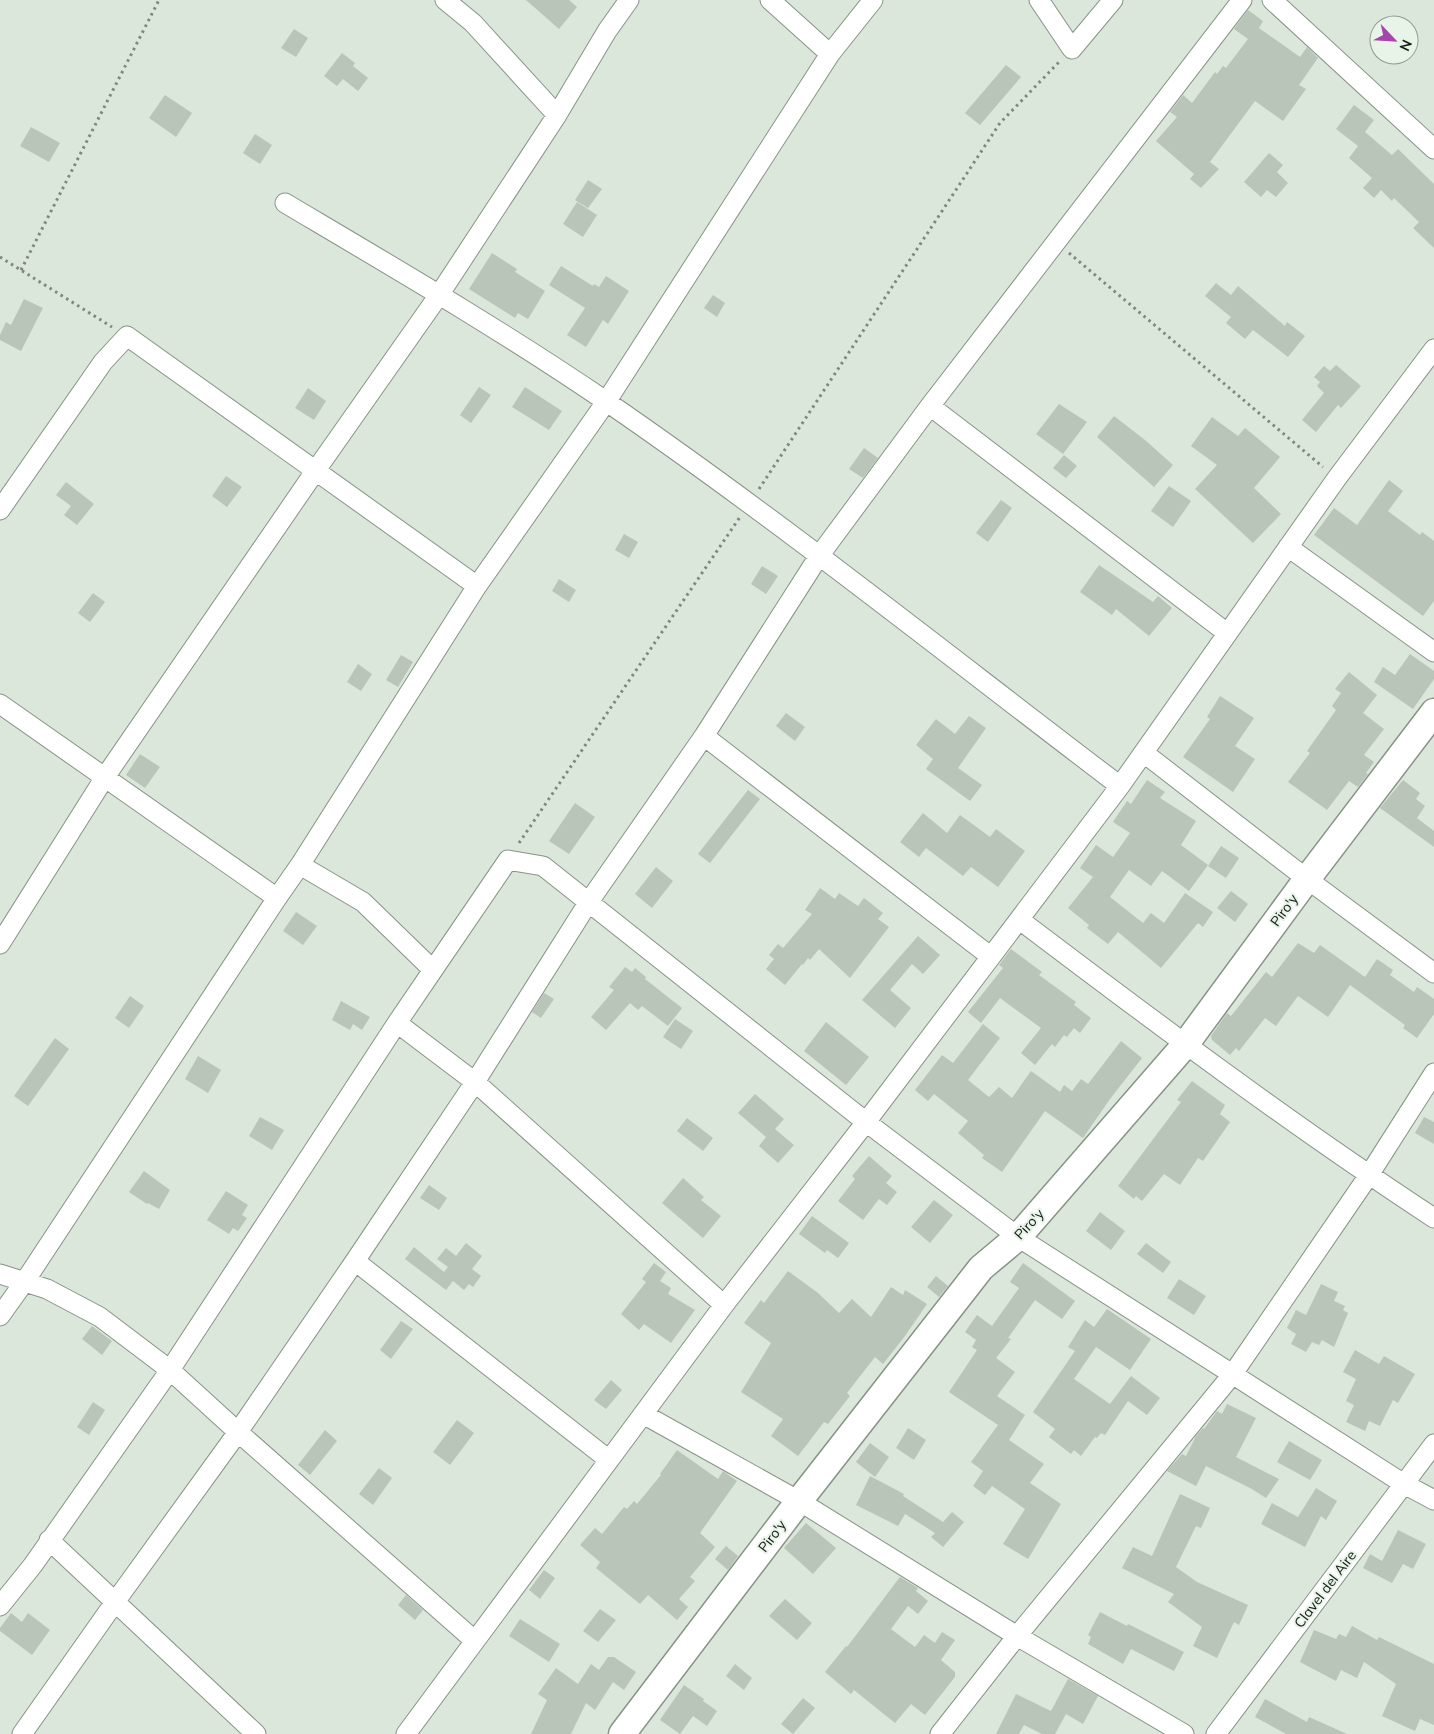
<svg xmlns="http://www.w3.org/2000/svg" width="1434" height="1734" viewBox="0 0 1434 1734" font-family="Mulish,sans-serif">
<rect width="100%" height="100%" fill="#dae7da"/>
<!-- building -->
<path fill="#b9c5b9" d="M526,0h43l8,7 -18,22z
M1248,10l15,11 -4,7 41,29 7,-10 11,11 -19,27 7,4 -23,32 -28,-20 -45,61 9,7 -18,19 -11,-9 4,-5 -38,-33 21,-24 -7,-5 13,-17 9,8 23,-31 2,2 6,-8 3,2 22,-29 -14,-10z
M294,29l14,9 -12,19 -15,-9z
M342,53l13,10 -2,3 15,12 -10,13 -15,-12 -6,7 -13,-10z
M1006,65l15,12 -41,48 -15,-12z
M165,95l27,18 -16,24 -27,-19z
M1354,105l20,15 -9,12 27,23 6,-6 36,35v64l-21,-20 6,-6 -25,-24 -2,3 -11,-11 -7,8 -11,-10 9,-10 -23,-20 9,-12 -22,-17z
M31,127l29,16 -11,19 -29,-16z
M255,134l17,11 -12,19 -17,-11z
M1269,153l14,12 -6,7 11,11 -12,14 -9,-7 -6,7 -17,-15z
M588,180l14,9 -14,19 -13,-8z
M577,202l20,13 -14,22 -20,-13z
M492,253l25,16 -2,3 30,19 -17,28 -10,-6 -3,5 -46,-29z
M561,266l32,20 1,-2 5,3 7,-11 23,15 -21,33 -5,-4 -17,27 -19,-12 18,-27 -36,-23z
M1216,283l15,12 7,-9 47,40 2,-4 18,14 -17,21 -35,-27 -8,9 -19,-16 5,-6 -26,-21z
M713,295l12,8 -8,14 -13,-9z
M24,299l19,9 -22,43 -21,-11v-5l6,-13 5,3z
M1336,365l25,21 -20,22 -3,-3 -22,27 -14,-12 22,-27 -7,-7 3,-4 -6,-5 10,-11 6,5z
M479,387l12,8 -20,28 -11,-8z
M525,387l37,24 -13,19 -37,-23z
M308,388l18,13 -12,19 -19,-12z
M1059,404l28,18 -24,32 -27,-20z
M1114,416l31,24 28,25 -19,22 -57,-50z
M1212,417l26,19 7,-8 35,29 -26,31 27,26 -28,29 -58,-54 22,-24 -26,-19z
M864,448l14,10 -15,20 -14,-9z
M1064,455l13,11 -11,12 -13,-10z
M226,476l16,11 -15,20 -15,-11z
M1389,480l14,11 -15,20 32,24 2,-3 12,9v60l-11,15 -109,-81 20,-27 23,17z
M66,482l28,22 -17,21 -13,-10 7,-9 -15,-11z
M1169,486l22,15 -18,26 -22,-16z
M1001,500l11,8 -24,34 -12,-9z
M624,534l14,8 -9,16 -14,-8z
M1099,565l54,37 5,-6 14,12 -23,28 -33,-27 -4,6 -32,-23z
M762,566l16,10 -12,18 -15,-10z
M559,579l17,11 -7,12 -17,-11z
M93,593l12,9 -15,20 -12,-9z
M1410,654l24,17v8l-21,30 -39,-27 9,-15 12,8z
M401,655l12,7 -15,25 -12,-7z
M358,664l14,10 -11,17 -14,-9z
M1349,672l28,23 -14,18 21,16 -20,26 10,7 -8,11 2,1 -10,13 -9,-6 -22,29 -39,-28 22,-29 -3,-2 29,-41 -4,-4 9,-13 -6,-4z
M1220,696l34,22 -19,28 20,13 -22,33 -50,-35 27,-38 -3,-2z
M786,713l19,14 -10,14 -19,-15z
M969,716l17,12 -28,40 24,17 -12,16 -44,-32 7,-10 -17,-14 20,-26 19,15z
M140,754l20,13 -15,21 -19,-13z
M1147,780l18,12 -5,6 36,23 -15,24 27,20 -19,26 -27,-20 -11,15 -22,-16 -19,27 33,26 8,-10 13,10 21,-30 28,19 -10,15 -5,-4 -37,45 -43,-36 -10,12 -21,-16 2,-3 -21,-17 25,-31 -13,-9 16,-23 17,12 17,-24 -17,-11 14,-21 4,3z
M1403,780l17,13 -4,6 9,7 -8,12 17,13v16l-54,-39z
M748,790l12,9 -50,64 -12,-9z
M575,803l20,14 -26,37 -20,-13z
M923,813l24,20 13,-18 30,22 6,-8 29,22 -27,36 -27,-20 -8,9 -37,-28 -7,9 -19,-15z
M1221,846l18,12 -13,20 -18,-12z
M656,867l17,14 -21,27 -17,-14z
M820,888l15,11 4,-6 19,13 6,-8 19,15 -5,6 11,8 -39,51 -31,-29 -9,11 -2,-2 -5,7 -1,-1 -17,21 -19,-16 8,-10 -5,-4 9,-11 5,4 29,-34 -7,-4z
M1231,891l17,13 -13,18 -18,-14z
M296,912l21,14 -14,19 -20,-14z
M918,936l22,19 -17,19 -11,-10 -22,26 21,18 -16,20 -33,-28z
M1298,943l16,10 6,-8 45,32 12,-18 16,11 -3,5 24,17 3,-5 17,12v15l-17,24 -14,-10 2,-3 -55,-40 -22,32 -30,-21 -22,30 -11,-8 -26,33 -3,-3 -6,7 -18,-15 -1,-4 16,-23 4,3 35,-44 6,5z
M1011,949l31,23 -3,3 37,27 -2,3 17,13 -11,15 -6,-5 -7,9 -3,-2 -9,12 -3,-3 -17,21 -14,-12 20,-25 -41,-30 -19,25 -13,-11 35,-44 -4,-3z
M625,967l7,5 3,-4 11,9 -1,2 37,29 -14,18 -26,-20 -4,4 -8,-7 -24,27 -15,-13 23,-27 -5,-3z
M544,993l10,6 -13,19 -9,-6z
M130,996l14,10 -15,22 -14,-10z
M341,1001l29,16 -8,13 -9,-6 -3,6 -18,-10z
M675,1019l18,12 -12,18 -18,-12z
M826,1022l43,35 -23,28 -42,-34z
M983,1024l17,14 -32,42 21,17 10,-10 13,11 19,-27 29,21 4,-7 8,6 9,-12 7,5 33,-43 21,17 -32,41 -27,39 -38,-27 -43,61 -20,-14 2,-3 -26,-22 10,-12 -34,-27 -6,7 -13,-11 27,-35 11,8z
M55,1038l14,11 -41,57 -14,-10z
M198,1056l23,14 -13,23 -23,-14z
M1192,1081l33,24 -5,9 10,8 -27,39 -5,-3 -18,27 -16,-11 -22,27 -6,-5 -2,3 -16,-13 63,-84 -4,-2z
M755,1094l29,25 -9,10 19,16 -16,18 -19,-17 7,-9 -28,-24z
M260,1117l24,13 -12,20 -23,-14z
M1424,1117l10,5v22l-19,-11z
M687,1118l26,20 -10,13 -26,-20z
M869,1156l23,20 -6,7 11,9 -10,13 -8,-6 -16,21 -25,-19 17,-22 -3,-3z
M144,1171l26,19 -11,19 -11,-6 -1,1 -18,-12z
M683,1178l21,19 -3,3 20,16 -18,22 -41,-35z
M429,1185l18,13 -8,12 -19,-12z
M226,1191l22,14 -6,10 5,3 -9,13 -5,-3 -4,6 -22,-14z
M934,1200l19,15 -23,28 -19,-16z
M1100,1212l25,19 -14,19 -25,-19z
M812,1216l37,27 -11,15 -11,-8 -2,3 -26,-19z
M466,1243l16,13 -10,13 9,7 -8,11 -4,-3 -5,6 -11,-9 -7,9 -41,-31 9,-12 30,25 4,-5 -11,-8 9,-11 10,8z
M1146,1243l25,19 -8,11 -26,-19z
M654,1263l12,9 -6,9 11,7 -3,6 27,16 -24,33 -27,-19 -5,6 -18,-16 25,-32 -4,-3z
M1023,1263l52,38 -13,18 -27,-19 -27,38 3,1 -15,19 19,14 -18,24 28,19 -16,25 35,24 -14,19 31,21 -33,55 -25,-15 22,-35 -33,-23 -7,9 -12,-9 10,-15 -12,-9 27,-37 -49,-33 28,-42 -5,-3 4,-7 -11,-8 12,-17 15,11 27,-38 -9,-6z
M788,1271l30,22 21,20 13,-14 19,18 20,-30 12,8 2,-5 22,14 -22,32 -22,28 -8,-7 -28,36 3,3 -22,28 -4,-2 -26,34 -27,-20 12,-17 -42,-27 30,-49 -27,-20 17,-23 3,3z
M936,1276l12,10 -9,11 -12,-10z
M1179,1279l27,17 -12,19 -27,-17z
M1321,1284l17,8 -4,9 11,5 -2,4 5,3 -14,34 -12,-7 -3,5 -7,-3 -6,10 -15,-8 5,-10 -9,-6 9,-18 10,5z
M1107,1309l44,30 -21,31 -34,-23 -22,32 36,25 21,-28 29,22 -13,17 -19,-14 -23,34 -4,-2 -4,5 -2,-1 -14,19 -7,-6 -3,4 -22,-17 6,-8 -22,-17 42,-61 -7,-4 17,-27 9,7z
M401,1321l12,8 -22,30 -11,-9z
M92,1326l20,15 -10,14 -20,-16z
M1355,1350l24,14 5,-8 31,18 -17,29 -5,-3 -13,26 -11,-5 -4,10 -19,-9 8,-17 -8,-4 10,-22 -13,-7z
M611,1380l11,10 -16,19 -12,-9z
M93,1402l12,8 -16,25 -12,-8z
M1227,1404l29,14 -20,39 43,22 -13,19 -16,-10 -44,-22 -10,20 -29,-15 15,-17 4,2 10,-20 7,-8 1,1 13,-18 5,3z
M457,1420l17,13 -24,32 -17,-13z
M908,1428l18,12 -12,20 -18,-12z
M325,1430l12,11 -27,34 -12,-10z
M1289,1441l33,19 -12,20 -33,-18z
M870,1443l19,14 -14,20 -19,-15z
M677,1450l41,29 5,-8 14,10 -37,52 15,14 -25,30 5,4 -16,18 9,8 -11,13 -29,-25 -8,9 -44,-36 4,-6 -20,-17 15,-17 7,6 22,-27 3,2 7,-8 3,3 24,-29 -1,-1z
M379,1468l13,10 -19,27 -14,-11z
M870,1476l34,18 -1,2 40,26 9,-10 12,10 -21,25 -12,-10 4,-4 -30,-19 -7,12 -42,-21z
M1316,1488l21,13 -11,19 -5,-4 -16,31 -44,-23 11,-21 26,14z
M1180,1494l30,14 -9,20 -5,-2 -20,41 21,15 51,23 -9,20 -5,-3 -17,36 -24,-12 9,-19 -34,-25 6,-8 -52,-26 11,-21 19,9z
M806,1523l30,25 -23,26 -29,-26z
M1398,1530l28,14 -13,25 -10,-5 -11,19 -29,-15 7,-14 12,7z
M726,1546l12,10 -10,14 -13,-11z
M544,1570l11,8 -15,21 -11,-9z
M900,1577l18,11 -2,3 12,10 -10,13 -10,-8 -17,23 24,18 9,-12 11,8 7,-11 13,8 -14,20 14,12v5l-30,38 -14,-11 -16,19 -41,-33 -3,4 -26,-22 21,-26 1,1z
M406,1595l17,15 -8,10 -17,-15z
M785,1599l27,24 -15,17 -28,-24z
M600,1609l16,11 -18,22 -15,-11z
M1100,1612l27,14 1,-2 56,28 -10,19 -43,-22 -8,15 -35,-20 3,-7 -3,-2z
M11,1613l11,9 6,-9 22,17 -18,25 -32,-24v-3z
M520,1619l40,25 -11,18 -40,-26z
M1352,1626l25,14 2,-3 55,27v61l-14,-6 -5,12 -33,-15 14,-32 -32,-22 -7,16 -16,-8 -5,11 -36,-19 14,-32 22,9 3,-5 7,3z
M608,1657h6l22,15 -12,18 -11,-8 -18,28 -9,-7 -15,31h-40l16,-34 -9,-6 18,-26 22,16 13,-20 8,6z
M735,1664l17,14 -8,12 -18,-14z
M1068,1679l30,17 -15,28 -17,-10 -11,20h-13l-18,-9 -5,9h-23l20,-40 35,17z
M684,1685l20,14 -1,2 14,10 -10,15 -14,-10 -13,18 -20,-14z
M803,1698l12,10 -22,26 -12,-10z
M1265,1699l42,23 2,-5 38,17h-61l-31,-17z"/>
<g fill="none" stroke-linecap="round" stroke-linejoin="round">
<defs>
<path id="street" d="M445,0l28,23 84,92
M770,0l60,54
M1039,0l33,49 41,-49
M1272,0l162,149
M285,203c108,64 218,128 322,199 176,121 343,255 513,384
M930,406l297,227
M0,510l103,-148 24,-26 350,250
M1288,547l146,105
M0,704l277,194
M704,736l286,220
M1144,753l163,126 127,94
M300,865l63,37 70,68 75,-110 35,6 323,256 152,115 386,247 30,16
M1020,920c136,103 272,205 414,298
M0,944l105,-167 211,-307 123,-175 118,-180 50,-84 22,-31
M397,1023l78,59 249,223
M355,1261l254,199
M0,1274l47,15 53,28 70,53 68,62 237,209
M0,1316l25,-35 252,-383 23,-33 177,-279 129,-184 224,-348 43,-54
M643,1414l156,87 218,135 167,98
M49,1540l207,194
M0,1606l33,-41 137,-195 227,-347 36,-53
M22,1734l93,-132 123,-170 117,-171 120,-179 113,-179 116,-167 115,-180 111,-150 312,-406
M406,1734l318,-429 142,-183 254,-336 217,-308 97,-129
M940,1734l77,-98 215,-261 137,-200 65,-102
M1216,1734l218,-290"/>
<path id="secondary" d="M622,1734l177,-233 182,-233 37,-31 167,-192 122,-166 127,-167"/>
</defs>
<!-- street casing -->
<use href="#street" stroke="#889388" stroke-width="21"/>
<!-- secondary casing -->
<use href="#secondary" stroke="#889388" stroke-width="29"/>
<!-- path -->
<path stroke="#7f887f" stroke-width="3" stroke-dasharray="2.5 4" stroke-linecap="butt" d="M1069,253l254,214
M0,257l112,70
M21,270l138,-270
M759,489l241,-366 59,-61
M519,843l221,-326"/>
<!-- street -->
<use href="#street" stroke="#fff" stroke-width="19"/>
<!-- secondary -->
<use href="#secondary" stroke="#fff" stroke-width="26"/>
</g>
<g text-anchor="middle" dominant-baseline="central" stroke-width="4" stroke-linejoin="round" paint-order="stroke">
<!-- street labels -->
<g font-size="14" fill="#151a15" stroke="#e7f4e7">
<text transform="translate(1284 910) rotate(-54)">Piro'y</text>
<text transform="translate(1029 1224) rotate(-47)">Piro'y</text>
<text transform="translate(772 1536) rotate(-53)">Piro'y</text>
<text transform="translate(1325 1589) rotate(-53)">Clavel del Aire</text>
</g>
</g>
<!-- north arrow -->
<g transform="translate(1394 40) rotate(115)"><circle r="24" fill="#e7f4e7" stroke="#939d93"/>
<path d="M0-4L9 19L0 12L-9 19Z" fill="#a645ad"/>
<text y="-8" font-size="14" font-weight="bold" text-anchor="middle" fill="#151a15">N</text>
</g>
</svg>
